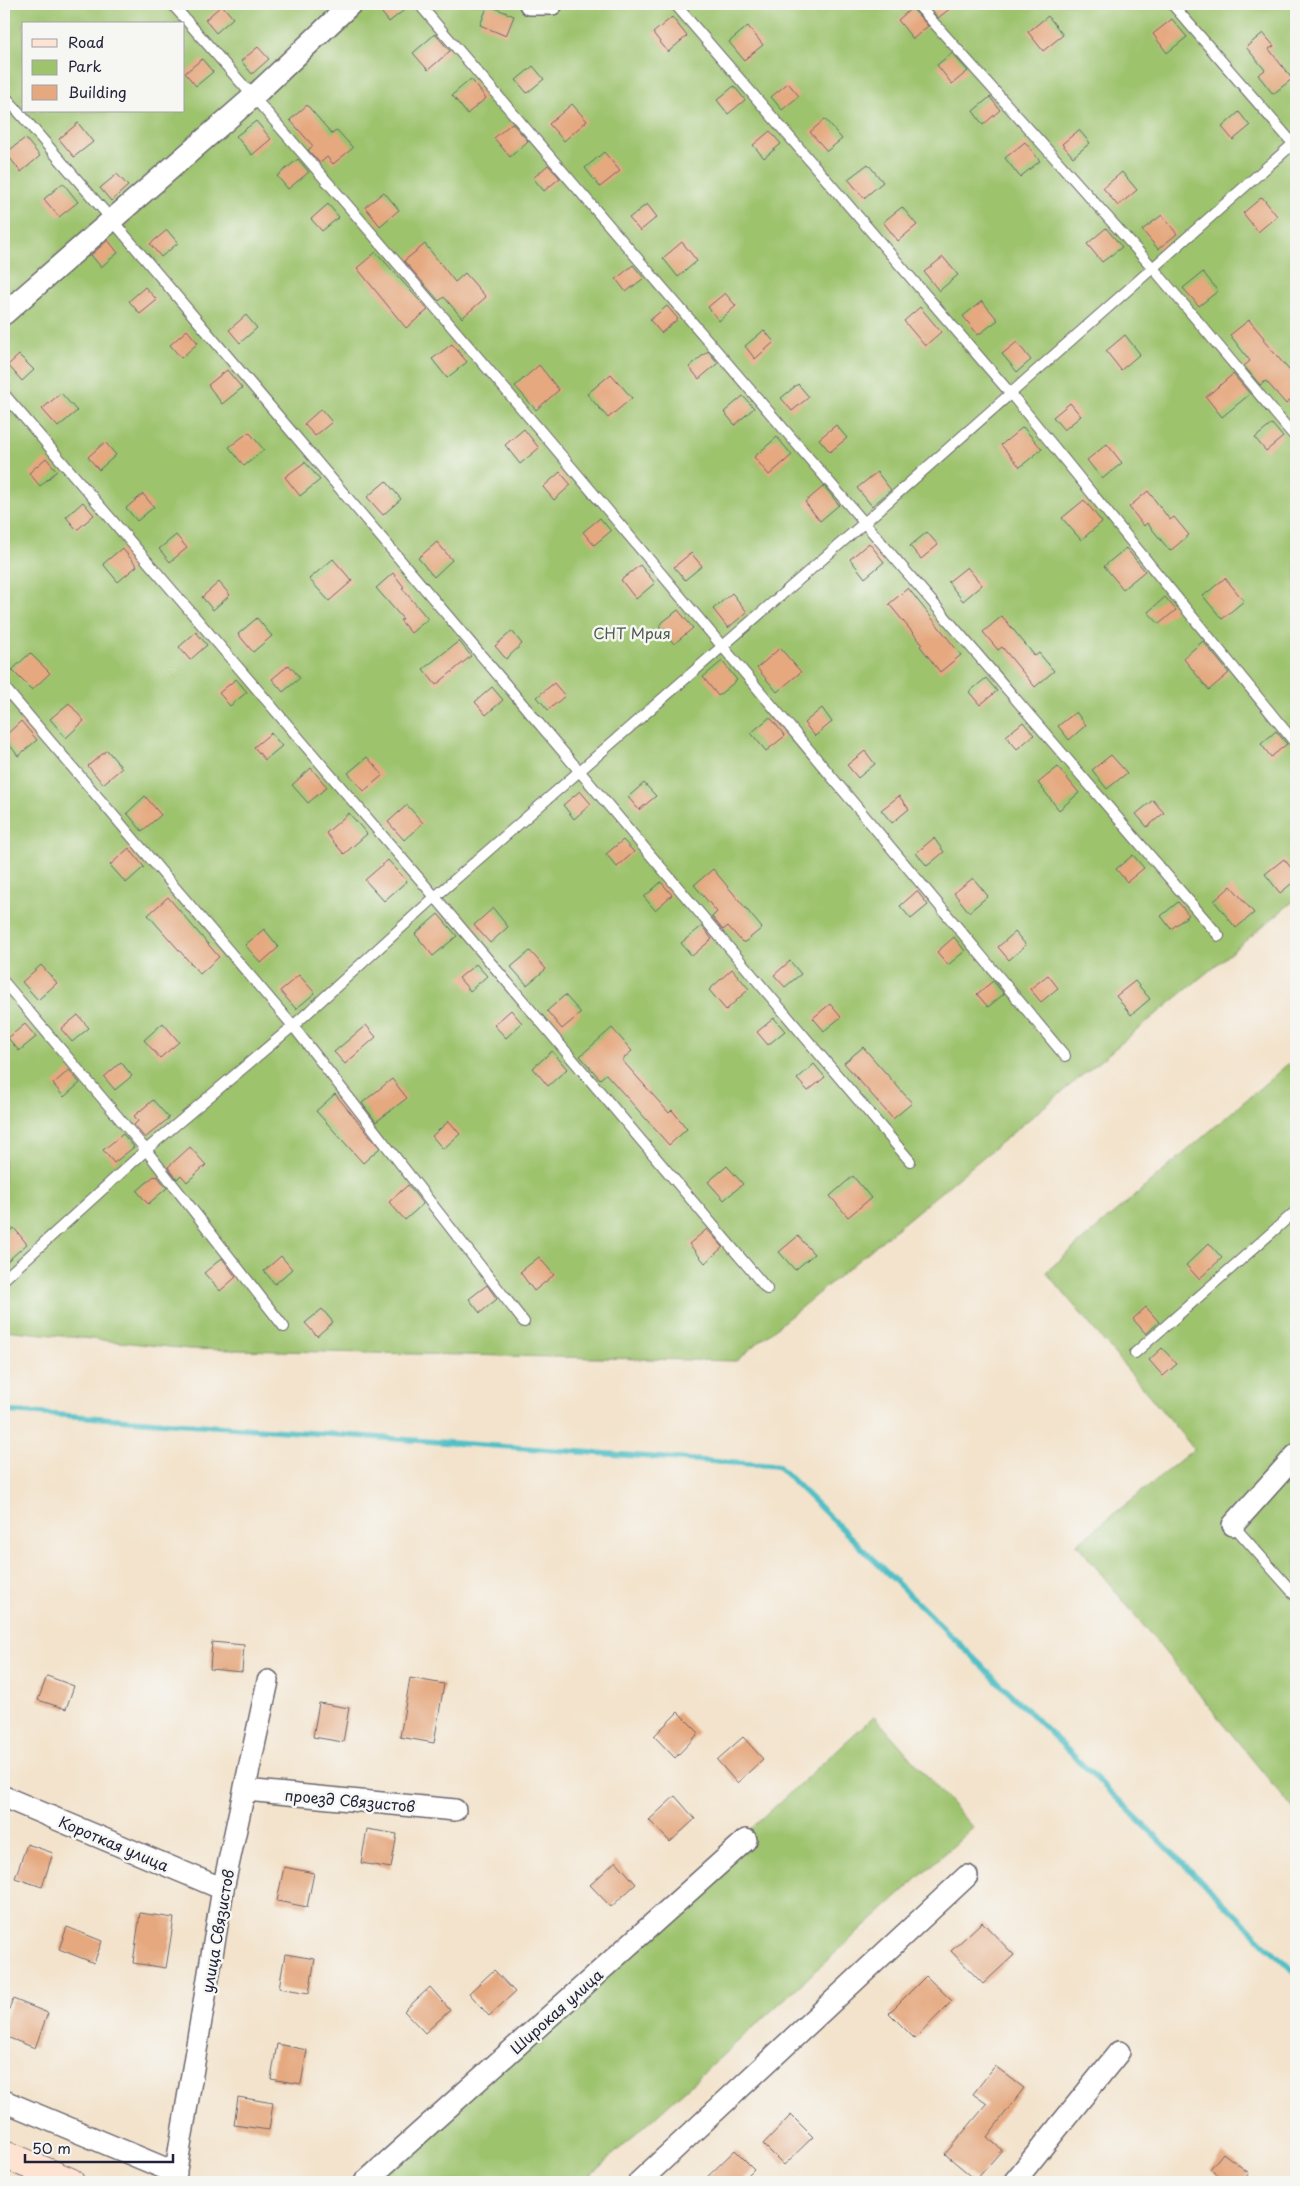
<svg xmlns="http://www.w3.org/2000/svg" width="1300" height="2186" viewBox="0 0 1300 2186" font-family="'Playpen Sans',sans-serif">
<rect width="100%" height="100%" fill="#f6f6f2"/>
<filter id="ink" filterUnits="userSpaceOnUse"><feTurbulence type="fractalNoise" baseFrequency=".02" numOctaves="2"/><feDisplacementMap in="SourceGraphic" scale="10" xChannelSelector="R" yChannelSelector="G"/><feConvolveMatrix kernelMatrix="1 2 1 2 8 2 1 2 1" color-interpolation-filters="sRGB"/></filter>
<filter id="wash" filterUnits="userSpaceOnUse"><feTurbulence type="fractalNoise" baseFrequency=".0096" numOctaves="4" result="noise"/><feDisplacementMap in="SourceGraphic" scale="20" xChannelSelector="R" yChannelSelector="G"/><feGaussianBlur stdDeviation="1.12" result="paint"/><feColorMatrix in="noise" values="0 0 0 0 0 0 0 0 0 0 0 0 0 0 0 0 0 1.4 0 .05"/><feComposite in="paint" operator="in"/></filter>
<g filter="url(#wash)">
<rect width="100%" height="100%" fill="#f3e3cc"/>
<!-- green -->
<path fill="#9dc36d" stroke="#607254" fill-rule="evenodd" d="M4,4h1292v895l-560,462 -547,-12 -185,-19zM24,24h160v87h-160z
M1296,1057v756l-219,-269 117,-95 -148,-177z
M874,1716l99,112 -390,354h-218z"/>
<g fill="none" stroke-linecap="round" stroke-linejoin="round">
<!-- stream -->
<path stroke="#51bfc6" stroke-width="5.5" d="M4,1411l774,55 518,508"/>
</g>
<g id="blocks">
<!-- building -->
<path fill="#e5a87f" d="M375,4h37l-23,18z
M926,4h30l-18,14z
M222,5l11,13 -17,15 -11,-13z
M488,5l26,11 -8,20 -26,-11z
M912,8l16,18 -15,13 -15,-19z
M1048,16l15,19 -20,16 -15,-19z
M672,17l15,19 -19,16 -15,-19z
M1172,19l15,18 -20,16 -14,-19z
M748,26l15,19 -19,15 -15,-18z
M1263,33l11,13 -5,3 23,30 -19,15 -15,-19 7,-5 -19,-23z
M435,34l15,17 -22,19 -15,-17z
M258,47l11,12 -17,15 -11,-13z
M952,53l16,18 -16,13 -15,-19z
M202,59l11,13 -17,14 -11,-13z
M533,66l11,13 -17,14 -11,-13z
M471,79l15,19 -19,16 -15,-19z
M788,83l11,13 -17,14 -11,-13z
M734,86l11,14 -17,14 -11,-14z
M990,97l10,13 -17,15 -10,-14z
M572,104l15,17 -23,20 -15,-17z
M307,105l25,29 5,-4 16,18 -20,16 -6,-7 -7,6 -12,-13 5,-4 -23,-26z
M1239,112l11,14 -17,14 -11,-13z
M825,119l17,20 -15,12 -17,-19z
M256,121l15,18 -19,16 -16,-19z
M78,123l15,19 -19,15 -15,-18z
M512,123l16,18 -18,16 -16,-19z
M1079,130l11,13 -17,14 -11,-13z
M770,131l11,13 -17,14 -11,-13z
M25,138l15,18 -19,16 -15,-19z
M1025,142l15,19 -20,16 -15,-19z
M604,152l16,19 -20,16 -15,-19z
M298,159l11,13 -21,17 -11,-13z
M868,164l15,18 -19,16 -16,-19z
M548,165l12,13 -16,13 -11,-13z
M1122,172l15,18 -19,16 -15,-18z
M117,174l11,12 -17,15 -11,-13z
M63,183l15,19 -19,15 -15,-18z
M384,192l15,18 -19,16 -15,-19z
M1262,197l15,19 -19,16 -15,-19z
M328,204l11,13 -17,14 -11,-12z
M647,204l10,13 -17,14 -11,-13z
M902,207l15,18 -19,16 -15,-19z
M1162,215l15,19 -19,15 -16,-19z
M1106,228l16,19 -20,15 -15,-18z
M167,230l11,13 -17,14 -11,-13z
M108,240l10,13 -17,14 -10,-12z
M682,242l15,19 -19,16 -15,-19z
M425,244l30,38 10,-9 21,24 -24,21 -18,-21 -5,4 -35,-40z
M376,252l52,58 -22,18 -49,-60z
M943,257l15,18 -19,16 -15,-19z
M633,265l11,13 -18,14 -10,-13z
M1203,272l15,19 -19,15 -16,-18z
M145,287l12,13 -17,14 -11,-13z
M725,293l11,13 -17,15 -11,-14z
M982,301l16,19 -20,15 -15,-19z
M667,306l11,13 -17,14 -11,-13z
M920,307l21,25 -16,14 -21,-25z
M246,315l11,13 -17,15 -11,-13z
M1249,320l15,18 -1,2 33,38v17l-10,9 -20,-23 -6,4 -16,-19 6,-5 -20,-26z
M187,330l11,13 -17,15 -11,-13z
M764,330l10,12 -19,17 -10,-13z
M1125,335l15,19 -19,16 -15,-19z
M1017,342l14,18 -14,12 -15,-18z
M452,344l15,18 -20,16 -15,-19z
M708,351l10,12 -19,16 -10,-12z
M19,355l15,15 -12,11 -14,-16z
M539,365l20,25 -23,20 -21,-24z
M227,370l15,18 -20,16 -14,-19z
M611,374l21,24 -24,20 -21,-24z
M1233,374l17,20 -28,23 -16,-20z
M798,384l11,13 -17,14 -11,-13z
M61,393l16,18 -19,16 -16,-18z
M743,396l11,12 -19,17 -11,-13z
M1070,403l11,13 -17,14 -11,-13z
M321,409l11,13 -17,14 -11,-12z
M1272,424l11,13 -17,14 -11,-13z
M836,425l11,13 -17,14 -11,-13z
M1023,427l19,22 -22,18 -19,-22z
M524,429l15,19 -19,16 -15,-19z
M249,432l15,18 -20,16 -15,-19z
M777,437l15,18 -23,20 -15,-18z
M105,442l11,13 -17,15 -11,-13z
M1107,444l15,19 -20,16 -15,-19z
M46,458l11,13 -17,15 -11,-13z
M305,462l15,18 -20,16 -15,-19z
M560,472l11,13 -17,15 -11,-13z
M877,472l14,18 -19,16 -15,-18z
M386,481l15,18 -18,16 -16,-18z
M824,486l15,19 -19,16 -15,-19z
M1148,491l22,29 4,-3 15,18 -19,16 -23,-28 -3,3 -15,-19z
M143,494l11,13 -17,14 -11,-13z
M1084,500l18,22 -21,18 -19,-22z
M83,502l11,13 -17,15 -11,-13z
M600,518l11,13 -17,14 -11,-13z
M927,532l11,13 -17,14 -11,-13z
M176,535l11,13 -17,14 -11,-13z
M437,542l15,18 -18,17 -16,-19z
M869,543l15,19 -19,16 -15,-19z
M122,548l15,18 -19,16 -15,-18z
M1126,548l19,23 -22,18 -19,-23z
M691,553l11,13 -17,14 -11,-13z
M333,559l19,22 -23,20 -20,-22z
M640,565l15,18 -19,16 -15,-19z
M967,567l15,18 -19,16 -15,-19z
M393,573l11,14 -2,1 26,31 -17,14 -11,-13 3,-1 -27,-31z
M1225,578l19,23 -22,18 -19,-23z
M219,582l11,13 -17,15 -11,-13z
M908,588l53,67 -21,17 -20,-26 2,-2 -33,-40z
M732,593l15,19 -19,16 -15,-19z
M1165,597l11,13 -17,14 -11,-12z
M678,610l15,18 -19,16 -15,-19z
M1002,616l33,40 4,-3 15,18 -19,16 -33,-40 -4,3 -15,-18z
M257,618l15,18 -19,16 -15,-18z
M512,631l10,13 -16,15 -11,-13z
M196,632l11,13 -17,15 -11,-13z
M459,641l12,15 -35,29 -13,-16z
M1203,641l26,32 -20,17 -26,-32z
M780,648l21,24 -24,20 -20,-24z
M30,653l20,20 -18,17 -20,-20z
M722,661l15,19 -19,16 -15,-19z
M289,665l11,13 -17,14 -11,-13z
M986,678l11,13 -17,14 -11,-13z
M236,679l11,13 -17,14 -11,-13z
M554,683l11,13 -17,14 -11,-13z
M492,687l11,13 -17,15 -11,-13z
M69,703l15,18 -18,17 -16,-19z
M822,708l10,14 -17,14 -11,-13z
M1076,712l10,13 -17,15 -11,-14z
M770,717l15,19 -19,15 -15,-18z
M21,721l16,19 -19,16 -14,-19z
M1023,722l11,13 -17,14 -11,-13z
M1276,731l11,13 -16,13 -10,-13z
M271,733l11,13 -17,14 -11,-13z
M107,750l15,18 -19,16 -15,-18z
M865,751l10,13 -17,14 -11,-13z
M1111,755l16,18 -20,16 -15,-19z
M367,757l16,18 -19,16 -16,-18z
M1058,767l21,26 -20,17 -21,-27z
M311,768l16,19 -19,16 -16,-18z
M644,783l12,13 -17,14 -11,-13z
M580,791l11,13 -17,15 -11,-14z
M145,796l16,19 -19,16 -15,-18z
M899,796l10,13 -17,14 -11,-13z
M1153,800l11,13 -17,14 -11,-13z
M407,805l16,18 -19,17 -16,-18z
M349,813l18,21 -23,20 -18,-21z
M934,838l10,14 -17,14 -11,-13z
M623,840l11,12 -17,15 -11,-13z
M129,848l15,19 -18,16 -16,-18z
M1133,855l11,13 -17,14 -11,-13z
M1284,859l12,15v6l-16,13 -15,-19z
M388,860l19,21 -23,20 -19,-21z
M713,869l49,59 -17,14h-3l-14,-16 -5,4 -11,-13 5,-5 -23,-27z
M973,878l15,18 -19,16 -15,-19z
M661,882l11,13 -17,15 -11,-13z
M1231,886l23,27 -18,15 -22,-27z
M917,891l11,14 -17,14 -11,-13z
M168,897l51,60 -19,17 -52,-59z
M1178,902l11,13 -18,14 -10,-13z
M493,908l15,19 -18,16 -16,-18z
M438,914l19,22 -24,20 -18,-22z
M702,926l10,13 -20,17 -11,-13z
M264,929l15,18 -18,16 -16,-18z
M1015,932l11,13 -17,15 -11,-13z
M954,937l11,14 -17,14 -11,-13z
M530,951l16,18 -19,16 -16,-18z
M790,961l11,13 -16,13 -11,-12z
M476,964l11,12 -17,15 -11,-13z
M41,965l16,18 -19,17 -16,-18z
M732,969l17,20 -23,21 -17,-20z
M299,975l16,18 -19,16 -16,-18z
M1048,975l10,13 -17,14 -11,-13z
M993,981l11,13 -16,13 -11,-13z
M1135,981l15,18 -19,16 -15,-19z
M565,995l16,18 -19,16 -15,-18z
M830,1004l11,13 -17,14 -11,-13z
M511,1010l11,13 -16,15 -12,-13z
M78,1015l11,13 -17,14 -11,-13z
M774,1018l11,13 -17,14 -11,-13z
M163,1023l16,19 -19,16 -16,-18z
M25,1024l11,13 -17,14 -11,-13z
M366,1025l10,12 -31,27 -11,-12z
M612,1028l20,23 -10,9 47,53 3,-3 15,19 -18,16 -63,-71 -6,5 -20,-23z
M863,1047l49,56 -19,16 -49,-56z
M552,1051l15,18 -19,17 -15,-18z
M121,1062l11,14 -17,14 -11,-13z
M814,1064l11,13 -17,14 -11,-12z
M69,1070l11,13 -16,14 -11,-13z
M392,1079l15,19 -31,24 -14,-19z
M335,1094l45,54 -17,15 -47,-52z
M153,1100l16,18 -24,20 -11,-13 4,-4 -4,-5z
M449,1121l11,13 -17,15 -11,-13z
M123,1134l11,13 -20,16 -11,-13z
M190,1147l16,18 -19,17 -6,-7 -4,4 -9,-12z
M727,1166l16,18 -19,16 -16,-18z
M154,1176l1,1 2,-1 10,12 -19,16 -11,-13z
M853,1176l18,22 -23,19 -18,-21z
M408,1185l15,19 -18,16 -16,-18z
M14,1228l13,16 -23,20v-28z
M707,1229l16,18 -18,16 -16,-19z
M798,1236l16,18 -19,16 -16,-18z
M1209,1243l13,15 -23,21 -13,-14z
M281,1256l11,13 -17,15 -11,-13z
M539,1257l15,18 -20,16 -14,-19z
M222,1258l14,19 -16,14 -16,-18z
M487,1285l10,14 -17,14 -11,-14z
M1146,1307l13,15 -13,12 -13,-15z
M322,1309l11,13 -16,14 -12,-13z
M1162,1348l15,16 -14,12 -14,-16z
M212,1642l32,3 -2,27 -32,-3z
M47,1676l27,10 -8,23 -28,-9z
M410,1678l34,6 -10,59 -34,-6z
M319,1703l30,5 -6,34 -30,-5z
M678,1712l21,21 -24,25 -21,-22z
M743,1737l20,22 -26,24 -20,-23z
M675,1796l20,23 -25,23 -21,-22z
M367,1829l30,5 -6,34 -30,-5z
M27,1844l26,9 -11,34 -27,-9z
M616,1861l20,23 -25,23 -21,-22z
M284,1867l30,6 -7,34 -30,-6z
M140,1913l34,5 -8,50 -33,-5z
M982,1922l32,33 -31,29 -32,-33z
M67,1927l35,14 -8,22 -35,-14z
M285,1954l30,5 -6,34 -30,-5z
M494,1970l21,22 -26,24 -20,-23z
M926,1976l26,25 -37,38 -26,-26z
M430,1987l20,23 -25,23 -21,-22z
M13,1999l35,14 -13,35 -31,-12v-12z
M277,2044l30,6 -6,34 -30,-5z
M995,2066l29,22 -37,49 15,13 -26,30 -31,-26 42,-50 -14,-10z
M238,2097l35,6 -4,27 -35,-5z
M791,2115l22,22 -29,28 -21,-21z
M735,2150l19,19 -13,13h-39z
M1223,2153l26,20 -7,9h-15l-17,-13z"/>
</g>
</g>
<g filter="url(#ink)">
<use href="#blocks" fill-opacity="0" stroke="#6b666e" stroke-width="1"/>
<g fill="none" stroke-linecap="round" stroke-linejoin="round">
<defs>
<path id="lane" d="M172,4c304,345 598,699 893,1052
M419,4l800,932
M675,4l336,390 285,350
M917,4l236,264 143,170
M1172,4l124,143
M4,95l108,125 798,941
M4,394l431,503 332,392
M4,687l289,339 231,296
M4,982l142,168 138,177
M4,1279l142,-129 147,-124 142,-129 429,-374 429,-379
M1135,1353l161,-142
M1233,1525l63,71"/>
<path id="street" d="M530,4h22
M4,314l250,-218 97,-92
M1233,1525l63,-70
M245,1790l210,20
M4,1797l219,92
M4,2101l172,72
M174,2182l49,-293 45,-208
M365,2182l381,-342
M639,2182l328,-306
M1014,2182l105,-130"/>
<path id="secondary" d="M4,2154l66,28"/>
</defs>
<!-- lane casing -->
<use href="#lane" stroke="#6b666e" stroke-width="12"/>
<!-- street casing -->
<use href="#street" stroke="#6b666e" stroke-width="24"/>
<!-- secondary casing -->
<use href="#secondary" stroke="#6b666e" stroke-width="30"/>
<!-- lane -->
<use href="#lane" stroke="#fff" stroke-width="10"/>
<!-- street -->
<use href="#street" stroke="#fff" stroke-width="21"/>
<!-- secondary -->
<use href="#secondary" stroke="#fee3d2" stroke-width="28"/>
</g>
</g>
<g text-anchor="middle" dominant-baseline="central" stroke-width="5" stroke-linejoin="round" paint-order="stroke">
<!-- park labels -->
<g font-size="15" fill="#4d5a4c" stroke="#f6f6f2">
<text x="632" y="632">СНТ Мрия</text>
</g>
<!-- street labels -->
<g font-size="15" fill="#22223b" stroke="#f6f6f2">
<text transform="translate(350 1800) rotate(5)">проезд Связистов</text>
<text transform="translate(114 1843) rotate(23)">Короткая улица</text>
<text transform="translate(217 1931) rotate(-80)">улица Связистов</text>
<text transform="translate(556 2011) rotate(-42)">Широкая улица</text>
</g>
</g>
<!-- margin -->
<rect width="1300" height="2186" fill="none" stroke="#f6f6f2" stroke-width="20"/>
<!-- legend -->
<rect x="22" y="22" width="162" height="90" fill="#f6f6f2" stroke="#a1a1a9"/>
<rect x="32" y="39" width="25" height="8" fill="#fee3d2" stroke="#a1a1a9"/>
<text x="68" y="48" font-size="15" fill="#22223b">Road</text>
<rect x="32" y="60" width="25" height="15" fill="#9dc36d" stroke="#a1a1a9"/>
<text x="68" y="72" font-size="15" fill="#22223b">Park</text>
<rect x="32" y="85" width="25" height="15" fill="#e5a87f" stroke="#a1a1a9"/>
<text x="68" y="98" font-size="15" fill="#22223b">Building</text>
<!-- scale -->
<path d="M25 2154v8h148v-8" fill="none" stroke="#22223b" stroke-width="2.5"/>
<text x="32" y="2154" font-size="15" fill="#22223b" stroke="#f6f6f2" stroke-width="4" paint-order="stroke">50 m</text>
</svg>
